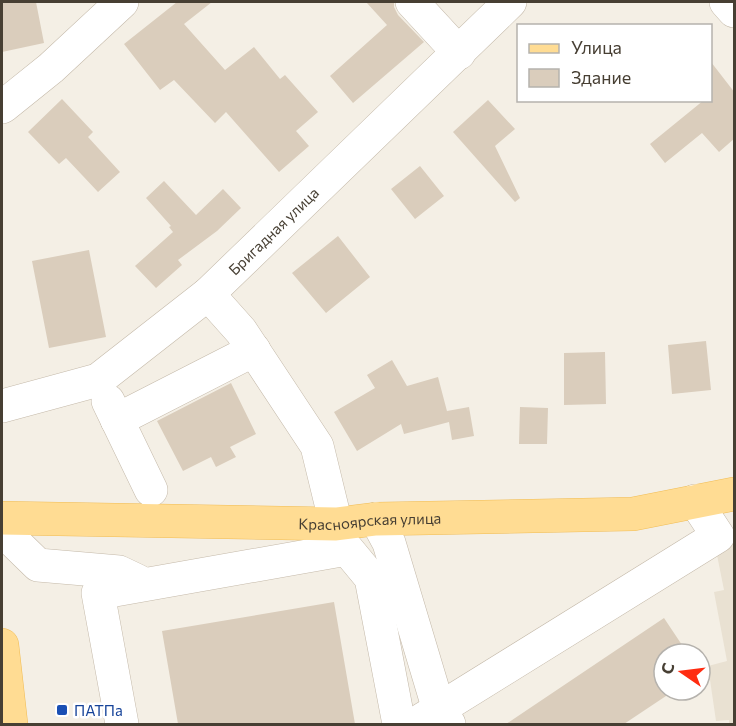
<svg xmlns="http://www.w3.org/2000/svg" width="736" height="726" viewBox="0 0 736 726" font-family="Commissioner,sans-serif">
<rect width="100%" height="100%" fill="#f4efe5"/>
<!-- residential -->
<path fill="#e9e1d2" d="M734,540v184h-5v-4l-13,1 -8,-55 19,-5 -13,-69 10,-2 -8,-40z"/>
<!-- building -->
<path fill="#dacdbc" d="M2,2h34l8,41 -42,9z
M177,2h35l-28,22 41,46 29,-23 26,32 5,-4 33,37 -22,19 13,15 -30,26 -53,-60 -11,11 -41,-43 -14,10 -36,-46z
M366,2h28v5l4,8 26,27 -71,61 -23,-27 57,-51z
M711,62l24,31v45l-16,14 -17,-19 -37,30 -15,-19 54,-44h7z
M62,99l31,33 -5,5 32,35 -22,20 -32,-34 -7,6 -31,-32z
M488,100l27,29 -20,17 25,52 -5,4 -62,-70z
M420,166l24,30 -29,23 -24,-30z
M164,181l32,34 27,-26 18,19 -24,23 -39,29 4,5 -26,23 -21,-22 38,-34 -4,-5 2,-1 -25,-28z
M338,236l32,41 -44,36 -34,-40z
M89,250l17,87 -57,11 -17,-87z
M706,341l5,49 -39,4 -4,-49z
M605,352l1,52 -42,1v-52z
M392,360l15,26 31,-9 10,38 -1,-4 22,-4 5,29 -22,4 -3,-18 -45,12 -3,-10 -44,27 -23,-39 41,-24 -8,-13z
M231,383l25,51 -26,13 6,10 -20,10 -5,-10 -28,14 -26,-50z
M520,407l28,1 -1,36h-28z
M334,602l21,122h-177l-16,-93z
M664,618l24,36h-24v36h11l-51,34h-118z"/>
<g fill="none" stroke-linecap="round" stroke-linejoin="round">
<defs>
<g id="minor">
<path d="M412,2l47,51"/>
<path d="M726,2l8,9"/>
<path d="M2,107l3,-2 46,-37 71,-66"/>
<path d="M208,294l33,37 76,115 19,78"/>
<path d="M108,401l43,89"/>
<path id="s1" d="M2,406l96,-26 110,-86 302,-292"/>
<path d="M117,420l137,-70"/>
<path d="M376,519l13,24 50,167 10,14"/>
<path d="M2,530l36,35 81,7 19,9"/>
<path d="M122,724l-24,-131 249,-44 24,29 28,146"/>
<path d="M415,724l303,-188 -23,-35"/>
</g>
<g id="major">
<path id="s2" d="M2,518l334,6 40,-5 257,-5 101,-20"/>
<path d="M2,645l9,79"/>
</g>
</defs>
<!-- minor casing -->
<use href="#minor" stroke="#c4b9a9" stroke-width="34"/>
<!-- major casing -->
<use href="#major" stroke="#f1bd56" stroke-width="34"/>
<!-- minor -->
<use href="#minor" stroke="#fff" stroke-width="33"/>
<!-- major -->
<use href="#major" stroke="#ffdc93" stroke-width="33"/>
</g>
<!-- markers -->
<rect fill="#1a4fb4" stroke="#fff" stroke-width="2" x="56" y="704" width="12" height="12" rx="3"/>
<g text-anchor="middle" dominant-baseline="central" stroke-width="5" stroke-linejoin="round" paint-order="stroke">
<!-- street labels -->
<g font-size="15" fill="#473f33" stroke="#fff">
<text stroke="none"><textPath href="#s1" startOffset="330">Бригадная улица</textPath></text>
<text stroke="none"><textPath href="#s2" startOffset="368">Красноярская улица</textPath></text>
</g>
<!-- transit labels -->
<g font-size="15" fill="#164399" stroke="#fff" text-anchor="start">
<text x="74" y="710">ПАТПа</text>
</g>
</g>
<!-- border -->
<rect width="736" height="726" fill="none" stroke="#473f33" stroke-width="6"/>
<!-- legend -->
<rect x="517" y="24" width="195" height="78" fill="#ffffff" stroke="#b5b2ad" stroke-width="1.5"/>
<rect x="529" y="44" width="30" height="9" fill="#ffdc93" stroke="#b5b2ad" stroke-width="1.5"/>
<text x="571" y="54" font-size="18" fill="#473f33">Улица</text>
<rect x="529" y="69" width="30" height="18" fill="#dacdbc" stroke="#b5b2ad" stroke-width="1.5"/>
<text x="571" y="84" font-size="18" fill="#473f33">Здание</text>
<!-- north arrow -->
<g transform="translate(682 672) rotate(284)"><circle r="28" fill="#ffffff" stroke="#b5b2ad" stroke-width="1.5"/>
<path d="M0-4.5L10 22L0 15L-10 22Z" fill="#ff2c11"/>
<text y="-9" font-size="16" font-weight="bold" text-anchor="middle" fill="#473f33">С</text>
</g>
</svg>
